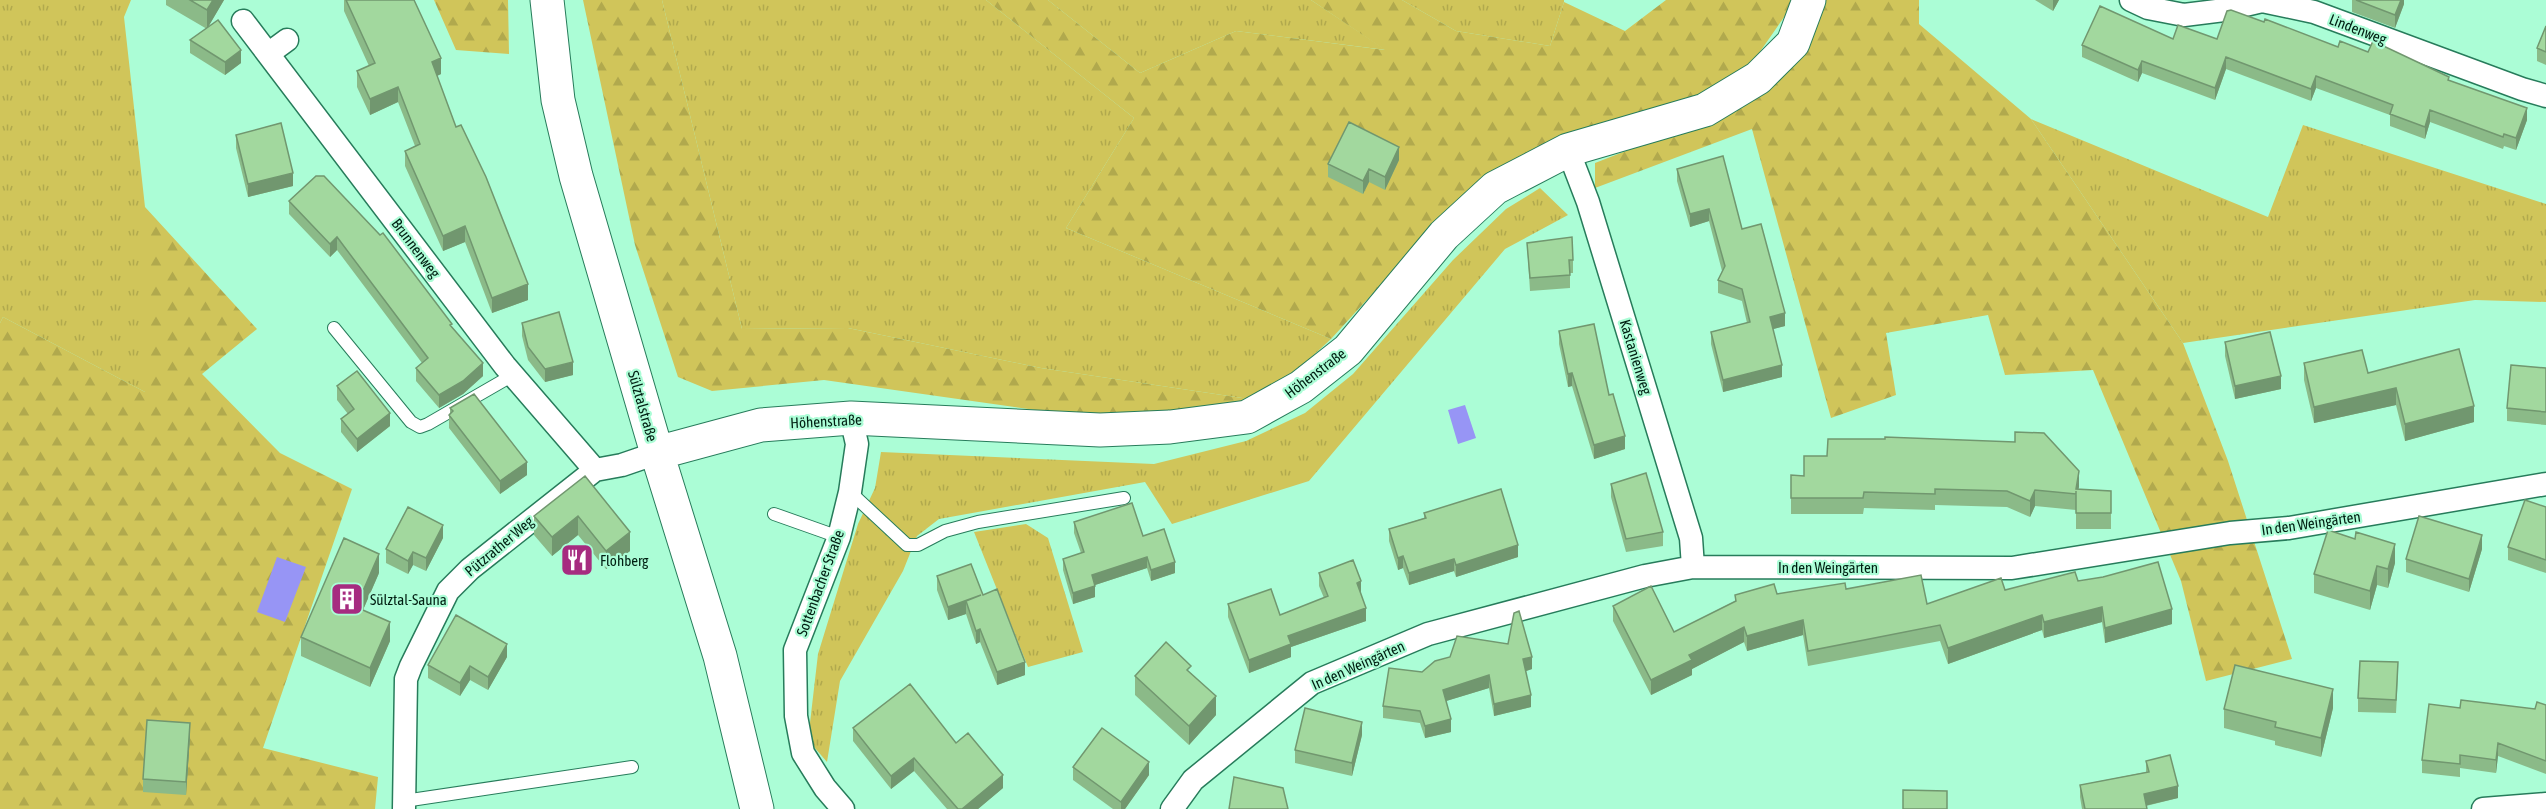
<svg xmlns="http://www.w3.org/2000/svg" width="2546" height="809" viewBox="0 0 2546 809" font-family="'Asap Condensed',sans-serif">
<defs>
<pattern id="grass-tufts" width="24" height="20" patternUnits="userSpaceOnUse" patternTransform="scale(1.5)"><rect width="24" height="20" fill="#d0c55a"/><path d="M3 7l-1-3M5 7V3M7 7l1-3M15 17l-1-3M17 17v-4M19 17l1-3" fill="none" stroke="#b1a94d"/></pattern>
<pattern id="forest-firs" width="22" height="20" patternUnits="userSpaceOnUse" patternTransform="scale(1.5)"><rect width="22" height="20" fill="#d0c55a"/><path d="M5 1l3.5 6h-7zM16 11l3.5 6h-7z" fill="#b1a94d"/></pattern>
</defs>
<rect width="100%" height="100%" fill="#abfdd6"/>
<!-- grass -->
<path fill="url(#grass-tufts)" d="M0,0h131l-7,17 21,190v185l-142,-75 -3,6z
M662,0h324l148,118 -68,110 265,111 -39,36 -43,24 -208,-31 -193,-40 -106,1z
M1048,0h263l75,50 -150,-19 -96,42z
M1402,0h162v2l-14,44 -94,-15z
M2031,119l237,98 35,-92 243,79v98l-71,-2 -292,43z
M1540,188l28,27 -63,34 -196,232 -137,43 -27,-42 -206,37 -22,17 -14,35 -63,110 -13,81 -19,-22 10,-86 40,-130 17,-36 6,-36 273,12 92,-23 59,-28 48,-39 100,-114 53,-51z
M1026,524l22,14 35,114 -55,15 -54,-135z"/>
<!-- forest -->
<path fill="url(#forest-firs)" d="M434,0h74l1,54 -53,-4z
M583,0h79l80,329 106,-1 193,40 208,31 -78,17 -66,4 -281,-40 -112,11 -34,-14 -43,-132z
M986,0h62l92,73 96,-42 149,19 -74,-50h91l54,31 94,15 14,-44 61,29 41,-31h130l-46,66 -55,34 -254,119 -110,120 -265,-111 68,-110z
M1826,0h93v24l112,95 152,224 45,118 64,198 -86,22 -25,-100 -88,-211 -88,5 -17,-60 -102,18 10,62 -65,23 -79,-289 -157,59v-25l113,-44 90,-64z
M145,207l112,122 -55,45 78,79 72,36 -89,259 115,29 -3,32h-375v-486l3,-6 142,75z"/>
<!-- water -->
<path fill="#9795f5" d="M1465,405l11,33 -18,6 -10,-34z
M277,557l29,10 -21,55 -28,-10z"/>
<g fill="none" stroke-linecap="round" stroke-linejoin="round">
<defs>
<path id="lane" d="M334,328l77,94 9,5 8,-3 85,-49
M850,492l57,53h11l27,-14 33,-9 146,-24
M774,514l65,23
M404,801l228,-34"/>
<path id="street" d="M2131,0l17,8 36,7 40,-5 38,-9 52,11 208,77 24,7
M243,21l262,345 90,104
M268,54l19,-14
M1568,150l20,52 103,336 2,29
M404,809l2,-130 5,-13 37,-75 22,-22 125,-99 27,-5 35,-12
M843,809l-18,-21 -22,-35 -7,-37 -1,-66 44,-113 11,-45 7,-48 -6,-26
M1172,809l21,-29 119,-97 116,-49 217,-58 48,-9 319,1 218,-35 59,-5 257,-44
M2483,809l63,-5"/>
<path id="secondary" d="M547,0l11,100 18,76 81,277 63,203 37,153
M657,453l104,-28 90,-7 249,12 70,-3 77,-10 54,-30 47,-37 96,-115 51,-47 73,-38 137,-40 53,-32 35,-35 16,-43"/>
</defs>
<!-- lane casing -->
<use href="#lane" stroke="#277c5b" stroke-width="14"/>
<!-- street casing -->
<use href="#street" stroke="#277c5b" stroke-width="25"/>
<!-- secondary casing -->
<use href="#secondary" stroke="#277c5b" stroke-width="35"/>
<!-- lane -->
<use href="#lane" stroke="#fff" stroke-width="12"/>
<!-- street -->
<use href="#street" stroke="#fff" stroke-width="22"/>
<!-- secondary -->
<use href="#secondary" stroke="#fff" stroke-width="33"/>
</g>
<!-- wall -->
<path fill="#8bba88" d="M166,0h58l-16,27 33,36 -16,12 -35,-22v-13l17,-11 -41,-24z
M344,0h70l27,74 -4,2 19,51 72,173 -36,13 -27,-71 -22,9 -38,-85v-15l10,-5 -17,-44 -28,13 -13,-28v-16l12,-5 -25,-55z
M2035,0h24l-6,11z
M2352,0h52v4l-9,24 -43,-16z
M2546,26v39l-9,-4v-13z
M2173,39h44l121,8 30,5 81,28 78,40 -11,30 -12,-4 -1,3 -73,-27 -5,17 -35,-13v-11l-74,-27 -5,13 -85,-32 -11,31 -73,-27 -4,9 -56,-25v-12z
M236,135l57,51 -45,11 -12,-49z
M1399,160l-14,30 -16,-8 -6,12 -35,-17v-13z
M1677,169l65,60 43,97 -12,3 9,48 -59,15 -12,-48v-12l36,-9 -5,-22 -24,-8v-13l4,-9 -13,-50 -19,6 -13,-46z
M316,176l136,151 31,49 -20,18 -24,14 -23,-27v-13l6,-5 -85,-113 -7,7 -41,-43v-13z
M1527,243l46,17v13h-3v15l-40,3z
M522,323l51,52 -28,7 -17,-22 -6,-24z
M1559,331l50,64 16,54 -31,10 -22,-73 -4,1 -9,-43z
M2225,342l56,47 -46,10 -10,-43z
M2304,363l64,10 106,49 -69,19 -9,-36 -82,18 -10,-43z
M2546,368v57l-39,-4v-13z
M337,386l53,40 -33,26 -16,-20v-13l7,-5 -11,-14z
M450,408l77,67 -27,19 -51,-66v-13l1,-2z
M1791,475l320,16v38h-35v-19l-41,-4 -5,11 -23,-10 -72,-2v5l-71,-2 -1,6h-72z
M585,476l45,75 -24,18 -28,-34 -26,21 -18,-21v-19z
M1611,484l52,48v14l-37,6 -15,-55z
M2546,507v66l-38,-13v-13z
M1424,513l94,44 -62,20 -2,-6 -45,14 -6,-17 -5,2 -9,-29v-12l35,-11z
M1074,522l69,14 32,37 -24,8 -4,-13 -52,17v12l-22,7 -10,-34v-11l18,-6 -7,-20z
M443,538l-17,33 -13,-6 -5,9 -22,-11v-14z
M2482,549l-13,43 -63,-20v-13z
M2395,563l-7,25 -11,-3 -7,25 -56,-17v-19z
M379,573l-16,37 27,31 -20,46 -69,-31v-19z
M1319,573l42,21 5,27 -75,26v10l-42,16 -21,-56v-13l52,11 44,-17 -5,-12z
M937,576l46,19 42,80 -28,10 -17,-43 -4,2 -10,-30 -18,6 -11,-30z
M2078,581l94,43 -67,19 -3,-21 -58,16 -2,-8 -94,34 -8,-23 -132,25 -5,-31 -56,16 -3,-9 -52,27v6l-41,20 -38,-74v-15l61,26 61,-31v-6l42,-1 69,-5 81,15 78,-14z
M507,657l-19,33 -18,-10 -10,16 -32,-18v-13z
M1532,669l-6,2 5,36 -37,9 -5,-28 -43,13 5,31 -26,6 -5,-15 -37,-5v-12l39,-34z
M1191,673l25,42 -27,30 -54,-50v-19z
M2398,675l-2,38 -38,-1v-14z
M2546,705v69l-48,-18 -2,17 -36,-5v9l-38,-4v-13l38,-52 75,1z
M2333,708l-12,49 -46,-12v-4l-51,-13v-19z
M853,728l103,15 47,45 -25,21h-31l-33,-38 -23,18 -38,-48z
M1362,735l-10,41 -57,-13v-13z
M190,736l-4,59 -43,-3v-13z
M2146,761l32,37 -32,8 1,3h-65l-2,-12v-12l66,-13z
M1073,767l76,8 -24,34h-12l-40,-29z"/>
<!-- shaded-wall -->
<path fill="#71976f" d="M213,0h11l-17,29v-19z
M2053,0h6l-6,11z
M2401,0h3v4l-9,24v-13z
M241,50v13l-16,12v-13z
M2226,57v12l-11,31v-12z
M441,58v16l-9,4v-16z
M2142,61v12l-4,9v-12z
M2316,76v12l-5,13v-12z
M398,87v15l-28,13v-16z
M2527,108v12l-11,30v-12z
M2430,110v12l-5,17v-12z
M1399,147v13l-14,30v-13z
M1369,169v13l-6,12v-13z
M293,173v13l-45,11v-13z
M1709,209v12l-19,6v-13z
M465,226v16l-22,9v-15z
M337,237v13l-7,7v-13z
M528,284v16l-36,13v-15z
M1785,313v13l-15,4v-13z
M573,362v13l-28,7v-13z
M483,363v13l-20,18 -24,14v-13z
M1782,365v12l-59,15v-12z
M1572,373v13l-4,1v-13z
M2281,376v13l-46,10v-13z
M2396,388v17l-82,18v-16z
M2474,406v16l-69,19v-17z
M390,413v13l-33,26v-13z
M1625,436v13l-31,10v-14z
M527,462v13l-27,19v-13z
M2079,471v16l-3,18v-16z
M2035,490v16l-5,11v-16z
M578,516v19l-26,21v-19z
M443,525v13l-17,33v-13z
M630,532v19l-24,18v-18z
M2482,535v14l-13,43v-13z
M2395,544v19l-7,25v-19z
M1518,545v12l-62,20v-12z
M413,552v13l-5,9v-13z
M379,554v19l-23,53v-19z
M1403,556v12l-5,2v-12z
M1147,557v11l-55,18v-11z
M1454,559v12l-45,14v-12z
M1175,562v11l-24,8v-11z
M2377,566v19l-7,25v-19z
M1361,581v13l-4,-11z
M1095,586v11l-22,7v-11z
M981,595l-15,6v13l-18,6v-13z
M2102,607v15l-58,16v-16z
M1366,608v13l-75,26v10l-42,16v-13l39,-24z
M2172,609v15l-67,19v-15z
M2042,615v15l-94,34v-16z
M1803,620v15l-56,16v-15z
M390,622v19l-20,46v-19z
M1744,627v15l-52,27v6l-41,20v-15l38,-25z
M980,629v13l-4,2v-13z
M507,644v13l-19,33v-13z
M1532,657v12l-9,3v-13z
M1025,662v13l-28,10v-13z
M470,666v14l-10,16v-13z
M1489,675v13l-46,14v-12z
M2333,689v19l-12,49v-19z
M1531,695v12l-37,9v-12z
M1216,696v19l-27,30v-19z
M1451,719v13l-26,6v-12z
M1362,722v13l-10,41v-13z
M190,723v13l-4,59v-13z
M2498,743v13l-2,17v-13z
M914,758v13l-23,18v-13z
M1149,762v13l-24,34h-4v-7z
M1003,775v13l-25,21h-16z
M2178,786v12l-34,8v-12z"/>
<!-- building -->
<path fill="#a2d89e" stroke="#71976f" stroke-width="1.5" d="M190,0h23l-6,10z
M346,0h68l27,58 -9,4 24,65 5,-2 25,52 42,107 -36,14 -27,-72 -22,10 -38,-85 15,-7 -22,-57 -28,12 -13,-28 18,-8z
M2356,0h45l-6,15z
M2100,6l73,33 5,-14 39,14 10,-28 4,-1 33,12 1,-3 73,28 2,-6 28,11 5,-11 76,36 -1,3 79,28 -11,30 -12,-4 -1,3 -73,-27 -5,17 -35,-13 3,-9 -77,-29 -5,13 -85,-32 -11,31 -73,-27 -4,9 -56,-25z
M218,20l23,30 -16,12 -35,-22z
M2546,26v26l-9,-4z
M1349,122l50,25 -14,30 -16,-8 -6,12 -35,-17z
M281,123l12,50 -45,11 -12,-49z
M1723,156l19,73 19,-5 24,89 -15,4 12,48 -59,15 -12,-48 39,-10 -8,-33 -24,-9 7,-14 -16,-57 -19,5 -13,-45z
M316,176h8l56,59 3,-2 69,91 -2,1 33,38 -20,18 -24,14 -23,-27 12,-10 -91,-121 -7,7 -41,-43z
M1572,237l1,23h-4l1,15 -40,3 -3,-35z
M559,312l14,50 -28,7 -17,-22 -6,-24z
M1594,324l15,71 4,-1 12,42 -31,9 -22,-72 -4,1 -9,-43z
M2270,332l11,44 -46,10 -10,-44z
M2459,349l15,57 -69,18 -9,-36 -82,19 -10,-44 58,-13 6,23z
M2511,365l35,3v44l-39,-4z
M357,371l33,42 -33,26 -16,-20 13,-10 -17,-23z
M474,394l53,68 -27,19 -51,-66 4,-4 -3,-3z
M2015,432l29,1 35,38 -3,18 35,2v22h-35v-22v3l-41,-4 -5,11 -23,-10 -72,-2v5l-71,-2 -1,6h-72v-23l13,1v-20h23l1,-17h57v-2l130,5z
M1646,473l17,59 -37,7 -15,-55z
M585,476l45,56 -24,19 -28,-35 -26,21 -18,-21z
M1501,489l17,56 -62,20 -2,-6 -45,14 -6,-17 -5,2 -9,-29 37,-11 -2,-5z
M2525,500l21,7v53l-38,-13z
M1132,503l11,33 21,-7 11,33 -24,8 -4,-13 -55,18 3,11 -22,7 -10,-34 21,-7 -10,-30z
M408,507l35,18 -17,33 -13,-6 -5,9 -22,-12z
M2419,516l63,19 -13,44 -63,-20z
M2328,530l27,9 1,-7 39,12 -7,25 -11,-3 -7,25 -56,-17z
M344,538l35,16 -23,53 34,15 -20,46 -69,-31z
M1353,560l8,21 -4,2 9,25 -78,28 3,8 -42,16 -21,-56 43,-15 9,26 48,-19 -9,-23z
M2158,562l14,47 -67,19 -3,-21 -58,15 -2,-7 -94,33 -8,-23 -132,26 -5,-31 -56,16 -3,-9 -55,28 3,5 -41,20 -38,-74 38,-20 23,46 62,-31 -1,-6 39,-11 3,10 68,-11 1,6 75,-14 6,29 74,-26 4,12 70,-18 3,9 25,-4z
M971,564l12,31 14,-6 28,73 -28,10 -17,-43 -4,2 -10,-30 15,-6 -33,12 -11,-31z
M1519,611l13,46 -9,2 8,36 -37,9 -5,-29 -46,15 8,29 -26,7 -5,-15 -37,-5 6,-38 33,4 13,-11 15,-4 7,-21 51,8 6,-31z
M456,615l51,29 -19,33 -18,-11 -10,17 -32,-18z
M1166,642l25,24 -4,4 29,26 -27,30 -54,-50z
M2360,661l38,1 -2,38 -38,-2z
M2235,665l98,24 -12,49 -46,-11 1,-5 -52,-13z
M910,684l46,59 12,-10 35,42 -41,34h-4l-44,-51 -23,18 -38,-48z
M2461,700l74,9 2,-7 9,3v56l-48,-18 -2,17 -36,-5v9l-38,-4 7,-56 31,4z
M1305,708l57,14 -10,41 -57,-13z
M147,720l43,3 -4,59 -43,-3z
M1102,728l47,34 -28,40 -48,-35z
M2170,755l8,31 -34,8 3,15h-62l-5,-24 69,-13 -3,-11z
M1234,777l49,11 5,21h-59z
M1903,790l44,1v18h-44z"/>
<!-- icons -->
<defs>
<symbol id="restaurant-square" viewBox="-11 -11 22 22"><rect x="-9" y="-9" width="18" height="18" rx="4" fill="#a62c80" stroke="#abfdd6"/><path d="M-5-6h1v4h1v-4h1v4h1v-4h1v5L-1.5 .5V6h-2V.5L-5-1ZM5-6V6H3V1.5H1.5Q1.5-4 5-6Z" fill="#fff"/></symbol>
<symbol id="building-square" viewBox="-11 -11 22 22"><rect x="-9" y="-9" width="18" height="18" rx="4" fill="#a62c80" stroke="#abfdd6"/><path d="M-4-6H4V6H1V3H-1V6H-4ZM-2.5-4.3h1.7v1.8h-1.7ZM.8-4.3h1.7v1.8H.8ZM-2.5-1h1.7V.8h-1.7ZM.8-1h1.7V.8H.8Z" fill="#fff"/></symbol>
</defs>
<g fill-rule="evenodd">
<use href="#restaurant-square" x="558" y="541" width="38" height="38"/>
<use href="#building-square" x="328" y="580" width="38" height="38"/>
</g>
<g text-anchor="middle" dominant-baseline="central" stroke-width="4.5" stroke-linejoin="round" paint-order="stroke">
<!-- street labels -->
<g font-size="15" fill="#001f12" stroke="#abfdd6">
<text transform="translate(2358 29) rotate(21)">Lindenweg</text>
<text transform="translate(416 248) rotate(53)">Brunnenweg</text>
<text transform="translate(1636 357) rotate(73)">Kastanienweg</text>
<text transform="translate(1315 373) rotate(-37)">Höhenstraße</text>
<text transform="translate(643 406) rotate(74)">Sülztalstraße</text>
<text transform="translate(826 421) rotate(-3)">Höhenstraße</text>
<text transform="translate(2311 523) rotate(-8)">In den Weingärten</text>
<text transform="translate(499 546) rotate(-40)">Pützrather Weg</text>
<text x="1828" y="567">In den Weingärten</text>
<text transform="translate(820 583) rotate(-70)">Sottenbacher Straße</text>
<text transform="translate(1358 665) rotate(-24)">In den Weingärten</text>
</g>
<!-- poi labels -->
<g font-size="15" fill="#001f12" stroke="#abfdd6" text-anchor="start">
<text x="600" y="560">Flohberg</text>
<text x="370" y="599">Sülztal-Sauna</text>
</g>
</g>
</svg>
